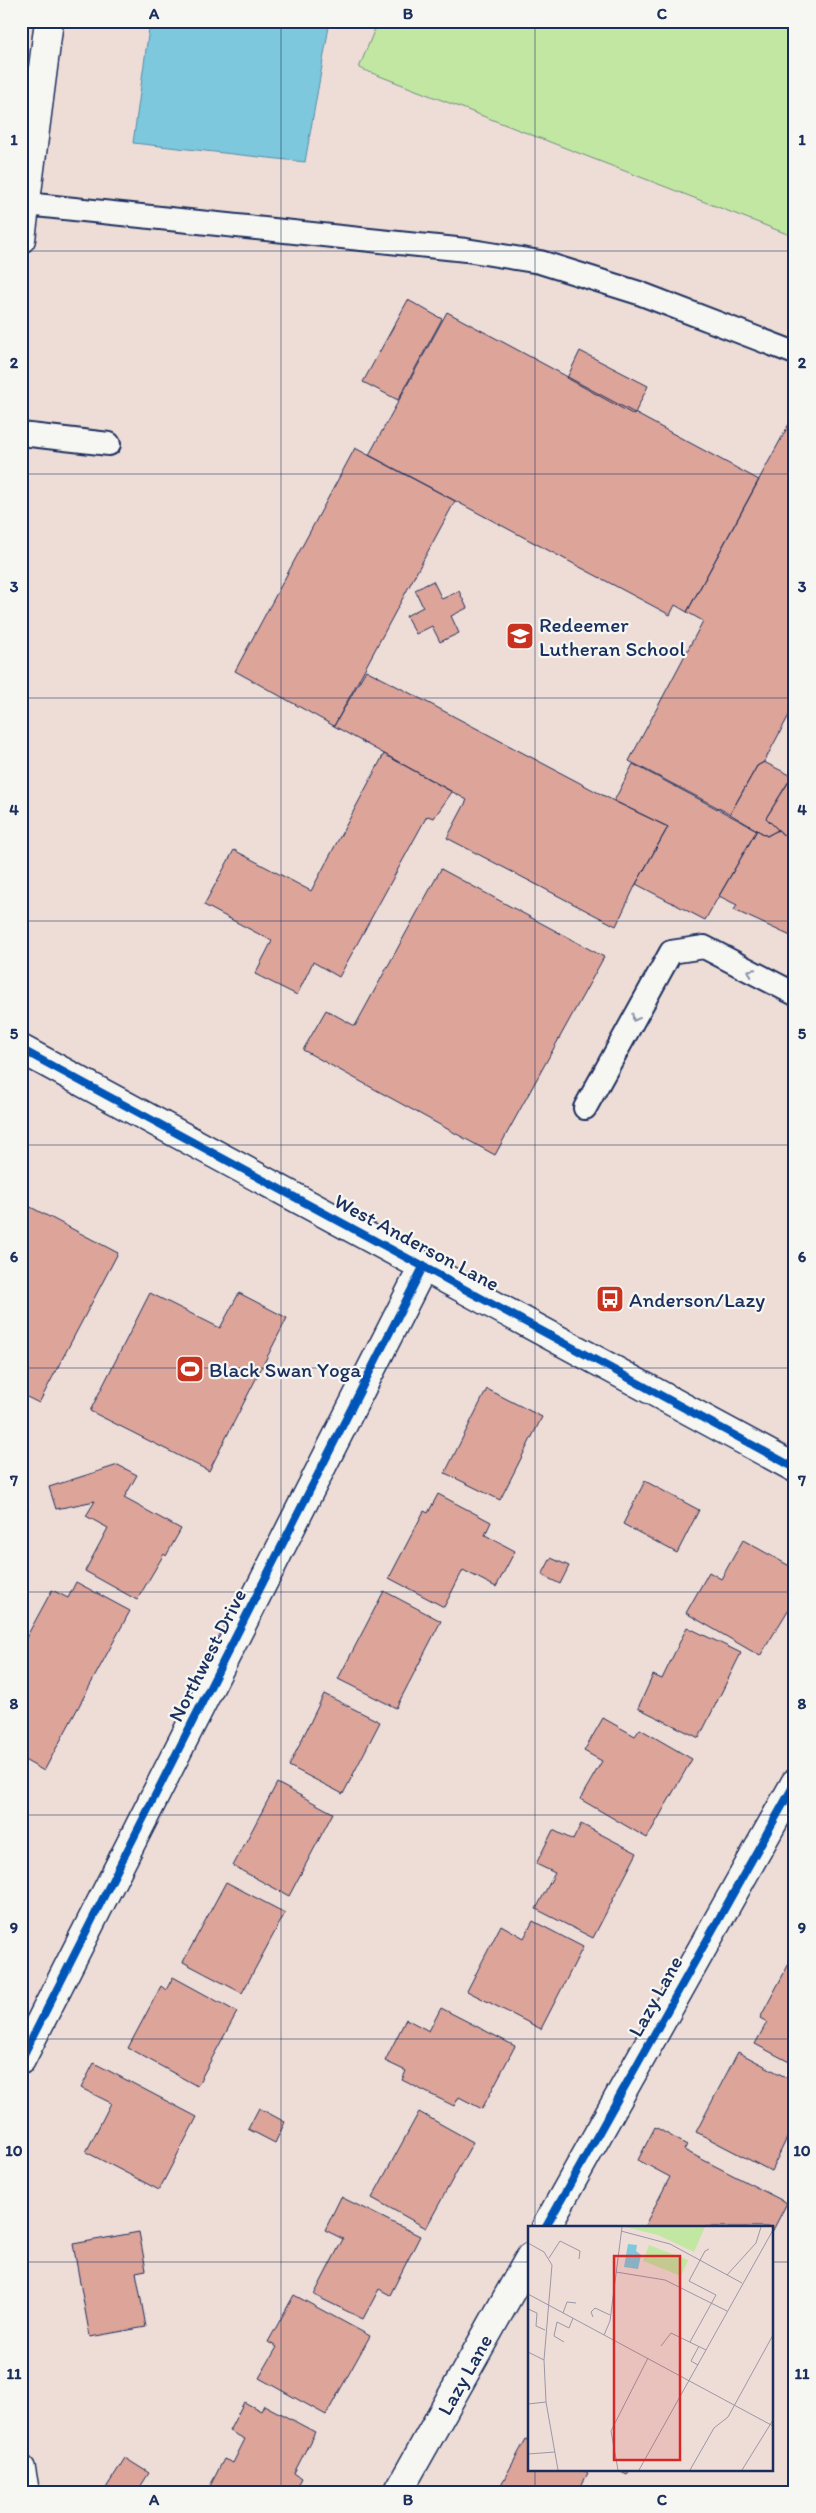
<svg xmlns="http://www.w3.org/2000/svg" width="816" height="2513" viewBox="0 0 816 2513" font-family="Itim,sans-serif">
<rect width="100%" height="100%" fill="#eeddd7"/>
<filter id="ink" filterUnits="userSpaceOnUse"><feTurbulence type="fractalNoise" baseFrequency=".02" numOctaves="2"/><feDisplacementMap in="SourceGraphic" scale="10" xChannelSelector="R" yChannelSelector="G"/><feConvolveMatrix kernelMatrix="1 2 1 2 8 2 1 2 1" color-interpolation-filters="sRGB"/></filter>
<g filter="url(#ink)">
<!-- green -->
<path fill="#c1e7a2" stroke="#6e8b80" d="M378,21h417v216l-436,-169z"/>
<!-- water -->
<path fill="#7dc8dc" stroke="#568baa" d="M150,21h180l-25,141 -172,-19z"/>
<!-- building -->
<path fill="#dda499" stroke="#1b2f5e" d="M408,300l34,19 -44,81 -35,-18z
M447,312l312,168 -72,132 -12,-7 -5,10 -301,-160z
M580,351l68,35 -14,29 -67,-37z
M795,413v291l-31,58 -7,4 -27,48 -101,-53 74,-140 -16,-9z
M355,448l100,53 -121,225 -99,-55z
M433,581l9,18 17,-8 8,17 -16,8 8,17 -19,9 -8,-16 -16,8 -10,-18 17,-9 -8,-17z
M366,670l248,131 54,26 -32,57 -20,42 -169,-88 20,-38 -133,-74z
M384,754l68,38 -18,26 -7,-2 -88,161 -26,-15 -16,33 -42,-21 17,-33 -68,-36 30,-55 77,41z
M764,762l28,14 -26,42 12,12 -11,6 -37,-22 27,-48z
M633,764l124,66 -52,90 -69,-36 32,-57 -54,-26z
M795,772v74l-29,-28z
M757,830l10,6 11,-6 17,16v92l-61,-28 3,-5 -18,-9z
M441,869l163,88 -109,198 -192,-105 23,-40 29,16z
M21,1202l97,51 -79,150 -18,-9z
M150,1293l70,35 19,-35 48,25 -78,153 -119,-60z
M487,1389l55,28 -42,83 -55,-27z
M118,1465l19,10 -13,23 57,31 -15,27 -2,-2 -27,46 -52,-29 23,-43 -22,-12 9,-15 -39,8 -7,-22z
M645,1481l54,29 -22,43 -54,-29z
M438,1494l53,28 -6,13 30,16 -19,36 -33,-17 -19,37 -55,-29 35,-67 4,2z
M21,1505l7,4 -7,12z
M743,1540l52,29v30l-35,57 -74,-43 23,-41 12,7z
M551,1558l18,8 -9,18 -18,-9z
M76,1582l54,29 -86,160 -23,-13v-111l31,-57 16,8z
M384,1591l57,30 -45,87 -58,-29z
M687,1627l54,26 -42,85 -61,-30 15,-33 9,4z
M324,1694l56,28 -37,72 -54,-28z
M603,1718l32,18 5,-7 52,30 -45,79 -67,-39 22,-38 -18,-10z
M277,1783l56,30 -44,83 -56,-30z
M581,1824l56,29 -44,85 -57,-29 19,-36 -19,-9 17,-34 20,10z
M226,1882l59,31 -43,80 -59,-31z
M533,1921l50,26 -42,82 -74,-38 34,-66 23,13z
M792,1958l3,2v105l-40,-21 12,-22 -7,-4z
M173,1977l64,35 -40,74 -69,-38 33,-62 5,4z
M441,2008l74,38 -33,63 -23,-12 -5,9 -52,-26 4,-9 -21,-10 21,-42 23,12z
M738,2052l57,30v58l-7,-4 -17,35 -75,-39z
M94,2063l103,54 -38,73 -73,-38 25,-49 -30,-15z
M259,2108l26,14 -10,21 -27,-14z
M419,2112l54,30 -47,86 -54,-30z
M655,2127l32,18 -3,5 103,53 -15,29v-5h-128l26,-50 -32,-17z
M341,2197l79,39 -30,59 -11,-6 -16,30 -49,-24 29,-56 -18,-9z
M139,2232l7,38 -10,2 10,55 -56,10 -17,-93z
M294,2295l76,41 -44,79 -67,-37 18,-31 -9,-5z
M244,2402l17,9 3,-6 51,27 -21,41 7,5 -7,14h-72l-12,-6 14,-27 9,4 12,-24 -16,-8z
M526,2439l4,2v28h52l6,4 -7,13 12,6h-96z
M125,2458l24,15 -12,19h-26l-5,-4z
M615,2469h15l-3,6z"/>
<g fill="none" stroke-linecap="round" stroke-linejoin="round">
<defs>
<path id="lane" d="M26,204l440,46 74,12 99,31 156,60
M21,434l88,10
M585,1108l86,-156 33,-5 91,47"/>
<g id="street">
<path d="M21,2060l403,-795"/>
<path d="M546,2227l249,-444"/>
<path d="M21,2469l4,23"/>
<path id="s1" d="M398,2492l132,-235"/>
</g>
<path id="secondary" d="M21,239l28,-218
M21,1049l774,419"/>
</defs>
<!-- lane casing -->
<use href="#lane" stroke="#1b2f5e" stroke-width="26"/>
<!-- street casing -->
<use href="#street" stroke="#1b2f5e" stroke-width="31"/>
<!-- secondary casing -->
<use href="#secondary" stroke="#1b2f5e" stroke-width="31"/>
<!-- lane -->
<use href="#lane" stroke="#f6f6f2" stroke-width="22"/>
<!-- street -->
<use href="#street" stroke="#f6f6f2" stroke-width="28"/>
<!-- secondary -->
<use href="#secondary" stroke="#f6f6f2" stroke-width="28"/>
<defs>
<path id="cycleway" d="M21,1049l774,419
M21,2060l403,-795
M546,2227l249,-444"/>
</defs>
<!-- cycleway casing -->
<use href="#cycleway" stroke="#f6f6f2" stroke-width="11"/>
<!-- cycleway -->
<use href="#cycleway" stroke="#0057b8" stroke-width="8"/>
</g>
<!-- one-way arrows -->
<defs><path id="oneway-chevron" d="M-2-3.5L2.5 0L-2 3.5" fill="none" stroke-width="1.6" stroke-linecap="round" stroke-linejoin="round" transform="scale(1.25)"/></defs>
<g stroke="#8892a8">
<use href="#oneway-chevron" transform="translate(751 972) rotate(-153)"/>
<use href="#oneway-chevron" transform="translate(635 1018) rotate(119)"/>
</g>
</g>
<!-- grid -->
<path fill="none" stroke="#1b2f5e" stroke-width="1" stroke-opacity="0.55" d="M281,21v2471M535,21v2206M21,251h774M21,474h774M21,698h774M21,921h774M21,1145h774M21,1368h774M21,1592h774M21,1815h774M21,2039h774M21,2262h509M772,2262h23M535,2469v23"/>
<!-- icons -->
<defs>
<symbol id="school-square" viewBox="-11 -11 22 22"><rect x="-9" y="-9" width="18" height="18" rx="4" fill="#c8321e" stroke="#f6f6f2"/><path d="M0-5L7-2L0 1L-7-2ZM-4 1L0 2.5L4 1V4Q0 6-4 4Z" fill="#fff"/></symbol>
<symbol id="bus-square" viewBox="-11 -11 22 22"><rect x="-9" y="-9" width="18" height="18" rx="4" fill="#c8321e" stroke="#f6f6f2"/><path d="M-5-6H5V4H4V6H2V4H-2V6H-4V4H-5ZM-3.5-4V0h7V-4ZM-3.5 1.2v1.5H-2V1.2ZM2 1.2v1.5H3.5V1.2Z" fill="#fff"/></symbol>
<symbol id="stadium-square" viewBox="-11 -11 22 22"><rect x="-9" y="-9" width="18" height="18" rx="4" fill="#c8321e" stroke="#f6f6f2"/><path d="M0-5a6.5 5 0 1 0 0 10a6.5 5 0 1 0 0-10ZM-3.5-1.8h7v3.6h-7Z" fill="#fff"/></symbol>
</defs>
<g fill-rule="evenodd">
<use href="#school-square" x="504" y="620" width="32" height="32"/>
<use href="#bus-square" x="594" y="1283" width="32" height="32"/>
<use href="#stadium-square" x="174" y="1353" width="32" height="32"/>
</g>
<g text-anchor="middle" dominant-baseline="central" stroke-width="4.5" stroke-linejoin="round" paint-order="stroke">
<!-- poi labels -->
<g font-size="21" fill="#1b2f5e" stroke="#f6f6f2" text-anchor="start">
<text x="539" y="624">Redeemer<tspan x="539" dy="24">Lutheran School</tspan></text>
<text x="629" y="1299">Anderson/Lazy</text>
<text x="209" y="1369">Black Swan Yoga</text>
</g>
<!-- street labels -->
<g font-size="21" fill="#1b2f5e" stroke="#f6f6f2">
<text transform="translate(417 1242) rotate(28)">West Anderson Lane</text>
<text transform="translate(207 1655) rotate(-63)">Northwest Drive</text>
<text transform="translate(655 1996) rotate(-61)">Lazy Lane</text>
<text stroke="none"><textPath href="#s1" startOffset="135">Lazy Lane</textPath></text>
</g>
</g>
<!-- overview -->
<g transform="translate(528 2226)">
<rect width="245" height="245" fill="#eeddd7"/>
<path d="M97,1h80l-11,25 -36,-17zM121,19l39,15 -7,16 -38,-15z" fill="#c1e7a2"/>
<path d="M100,18l9,1 -1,6 5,4 -3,14 -14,-2z" fill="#7dc8dc"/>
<path fill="none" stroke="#9a97a7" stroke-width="1" d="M93,5l49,13 72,39M0,17l16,9 8,13 -8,95 2,42 12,68M21,32l11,-17 20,10 -1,8M88,46l49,8 62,31M199,49l29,-32 5,-16M0,68l245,132M0,83l9,4 -1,13 9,4M35,87l4,-11 9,1M65,91l-2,-5 4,-4 15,7M76,109l6,-14 12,-94M36,116l-10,-6 3,-14 12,6 4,-10M162,116l26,-47 -27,-14 16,-30 4,-2M133,120l10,-13 35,17M0,126l16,8M170,139l-7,-4 8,-15M0,178l18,-2M0,228l27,-2M90,244l-7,-39 37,-73M111,244l134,-240M162,244l24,-42 14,-11 45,-82M214,244l31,-50"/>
<path fill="#d62828" fill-opacity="0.15" stroke="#d62828" stroke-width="2.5" d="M86,30h66v204h-66z"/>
<rect width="245" height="245" fill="none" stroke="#1b2f5e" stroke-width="2.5"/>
</g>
<!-- margin -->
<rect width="816" height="2513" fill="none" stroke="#f6f6f2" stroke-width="55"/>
<rect x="28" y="28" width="760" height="2458" fill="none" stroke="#1b2f5e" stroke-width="2"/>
<g font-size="16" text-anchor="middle" font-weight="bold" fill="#1b2f5e">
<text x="154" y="19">A</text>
<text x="408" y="19">B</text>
<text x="662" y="19">C</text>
<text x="14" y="145">1</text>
<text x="802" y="145">1</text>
<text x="14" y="368">2</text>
<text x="802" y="368">2</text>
<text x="14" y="592">3</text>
<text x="802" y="592">3</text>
<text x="14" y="815">4</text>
<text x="802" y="815">4</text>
<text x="14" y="1039">5</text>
<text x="802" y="1039">5</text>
<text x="14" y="1262">6</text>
<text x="802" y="1262">6</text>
<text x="14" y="1486">7</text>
<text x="802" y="1486">7</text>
<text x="14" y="1709">8</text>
<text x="802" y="1709">8</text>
<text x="14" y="1933">9</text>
<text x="802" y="1933">9</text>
<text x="14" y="2156">10</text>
<text x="802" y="2156">10</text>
<text x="14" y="2379">11</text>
<text x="802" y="2379">11</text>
<text x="154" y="2505">A</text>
<text x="408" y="2505">B</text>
<text x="662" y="2505">C</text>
</g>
</svg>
